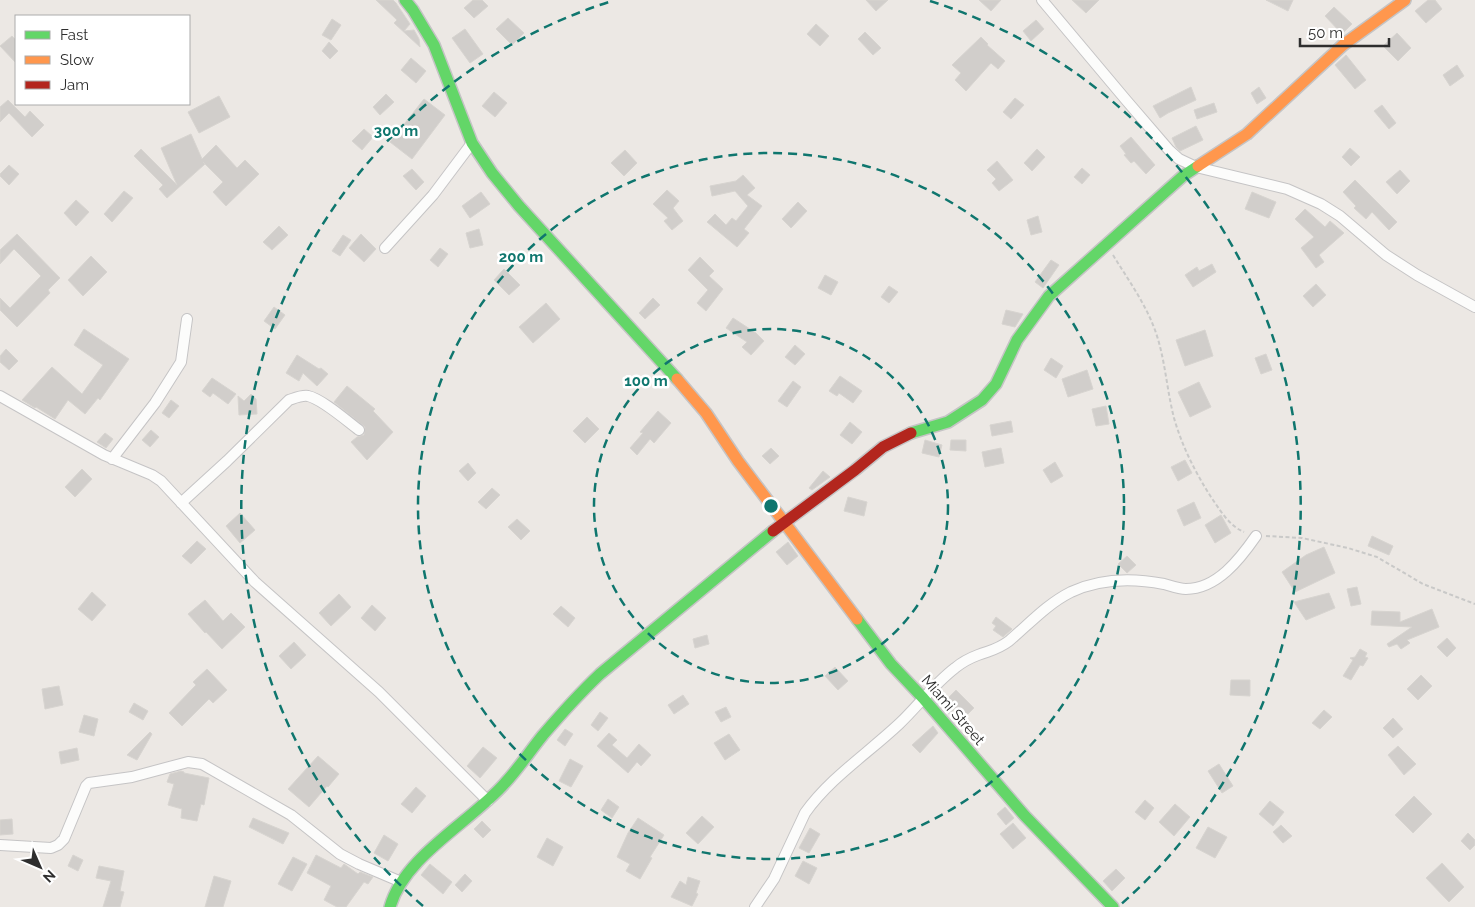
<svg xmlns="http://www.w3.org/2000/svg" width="1475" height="907" viewBox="0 0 1475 907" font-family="Raleway,sans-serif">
<rect width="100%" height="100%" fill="#ece8e4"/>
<!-- building -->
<path fill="#d1cecb" stroke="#d7d4d0" d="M376,0h17l3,3 14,21 -6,7 10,-1 5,9 1,8 -26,-24 3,-3z
M473,0h9l6,6 -14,12 -10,-10z
M866,0h22l-12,11z
M979,0h22l-10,11z
M1072,0h27l-13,13z
M1266,0h27l-5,11z
M1428,0h7l7,9 -16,14 -11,-12z
M1334,7l18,17 -10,10 -17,-18z
M508,18l16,15 -12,12 -16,-16z
M332,19l9,6 -10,15 -9,-5z
M1036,20l8,9 -13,12 -8,-10z
M816,24l13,12 -9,10 -13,-12z
M465,29l18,25 -13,9 -18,-25z
M865,32l16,16 -8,7 -15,-16z
M1397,33l14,15 -13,13 -15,-15z
M12,36l4,4v23l-16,-17z
M981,37l7,7 -1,1 18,16 -7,8 -7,-6 -25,28 -11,-11 6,-7 -9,-8z
M329,42l9,9 -8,8 -8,-8z
M1346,55l20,25 -11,9 -20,-24z
M411,58l15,13 -10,12 -15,-13z
M1457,65l7,11 -14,10 -7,-11z
M1191,87l5,13 -28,13 -8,5 -7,-12z
M1259,87l7,11 -9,6 -6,-11z
M494,92l13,11 -12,14 -13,-11z
M386,94l8,8 -14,13 -7,-8z
M219,96l11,21 -31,16 -11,-21z
M1015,98l9,7 -13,14 -8,-7z
M424,99l21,16 -33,44 -22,-17z
M8,100l17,17 5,-6 14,14 -12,12 -23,-24 -9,9v-15z
M1214,103l3,9 -20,7 -3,-9z
M1382,105l14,18 -7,6 -15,-18z
M1196,126l7,14 -23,11 -4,-4 -4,-9z
M364,129l9,8 -11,13 -10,-9z
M191,134l11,25 14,-14 21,23 8,-8 14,14 -33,32 -13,-14 10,-10 -20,-20 2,2 -38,34 -8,-9 4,-4 -29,-29 7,-7 36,36 -16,-37z
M1131,137l24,28 -9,9 -12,-13 -3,2 -7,-8 2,-1 -6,-8z
M1350,148l10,9 -9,9 -9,-9z
M1037,149l8,8 -13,14 -8,-8z
M625,150l12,13 -13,13 -13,-13z
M997,161l16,19 -14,11 -7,-8 4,-4 -9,-9z
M9,165l10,9 -10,11 -9,-9v-2z
M1082,168l8,7 -8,9 -8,-7z
M412,169l12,13 -8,8 -13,-14z
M1400,170l10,11 -13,13 -11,-12z
M743,175l12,13 -8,7 15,11 -18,23 5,4 -12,14 -30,-25 8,-8 11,11 6,-7 4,3 12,-15 -13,-15 -23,5 -2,-10 26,-5z
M1355,180l42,42 -8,8 -17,-18 -6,7 -12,-11 2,-2 -13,-14z
M667,190l12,11 -6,7 10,13 -11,9 -8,-9 4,-3 -15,-14z
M124,191l9,7 -21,24 -8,-8z
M481,192l9,12 -20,14 -8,-12z
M1252,192l24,10 -7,16 -24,-9z
M76,200l13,12 -13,14 -12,-13z
M798,202l9,9 -16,17 -9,-9z
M1305,209l20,18 5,-6 14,12 -25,22 5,7 -8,6 -15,-20 13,-11 -19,-18z
M1038,216l4,16 -11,3 -4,-15z
M279,226l9,9 -16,15 -9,-8z
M479,229l4,16 -13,3 -4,-15z
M17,234l43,44 -12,12 2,3 -33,34 -17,-17v-12l10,10 31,-32 -27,-27 -14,15v-14z
M361,234l15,15 -12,13 -15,-14z
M343,235l8,5 -11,16 -8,-5z
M440,248l8,6 -10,13 -8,-7z
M91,256l16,16 -24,24 -15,-16z
M700,257l14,14 -5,5 14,13 -17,22 -9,-8 11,-13 -20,-20z
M1051,260l8,5 -16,23 -8,-6z
M1212,264l4,8 -23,15 -8,-12 12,-8 2,4z
M504,269l16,16 -11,10 -15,-15z
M825,275l13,7 -7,13 -13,-7z
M1316,284l10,11 -13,12 -10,-11z
M889,286l9,6 -9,11 -8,-6z
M653,298l7,7 -15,14 -6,-6z
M546,303l14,16 -27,24 -14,-16z
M274,307l11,8 -10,14 -11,-8z
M1006,310l17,4 -8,13 -13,-3z
M733,318l23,15 8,8 -13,14 -9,-8 5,-5 -21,-14z
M84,329l45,30 -29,41 -2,-2 -13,16 -17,-14 -13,19 -19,-12 -1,1 -13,-8 30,-33 30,27 21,-29 -29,-20z
M1205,330l8,26 -28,10 -9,-26z
M795,345l10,9 -10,11 -10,-8z
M6,349l12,12 -9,9 -9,-8v-6z
M1266,354l6,16 -11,4 -6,-16z
M297,355l22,14 2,-1 7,6 -11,12 -14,-13 -4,8 -13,-8z
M1051,358l12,8 -7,12 -12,-8z
M1087,370l6,19 -25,8 -6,-18z
M840,376l22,15 -9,12 -14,-10 -2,3 -8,-5z
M212,378l24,16 -8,10 -15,-11 -3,4 -8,-6z
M793,381l8,6 -14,20 -9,-6z
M1199,382l12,25 -21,10 -12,-25z
M347,386l28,23 -2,2 20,21 -26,28 -16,-18 6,-5 7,-2 1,-8 -31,-25z
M251,394l5,5 1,15 -18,1 -1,-19 6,5z
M171,400l8,6 -10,12 -7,-5z
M1106,406l3,18 -13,2 -4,-17z
M658,411l13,12 -17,20 -4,-4 -13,16 -7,-7 13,-15 -3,-1z
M587,417l12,12 -14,14 -12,-12z
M1011,421l2,11 -21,4 -2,-11z
M850,422l12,10 -10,12 -12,-9z
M151,430l8,7 -9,10 -8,-7z
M105,433l8,6 -7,9 -9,-6z
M925,440l17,5 -3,12 -17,-4z
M951,440h15v11l-16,-1z
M771,448l8,8 -9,8 -8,-8z
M1001,448l3,15 -19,4 -3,-15z
M1185,460l7,13 -14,8 -7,-14z
M1055,462l8,14 -12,7 -8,-13z
M468,463l8,10 -8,8 -9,-10z
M82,469l10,10 -17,18 -10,-10z
M823,471l7,6 -18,13 -3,-2z
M492,488l8,7 -14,14 -8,-7z
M848,497l19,5 -3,14 -20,-5z
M1194,502l7,16 -17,8 -7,-16z
M240,513l15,17 -15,13 -14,-17z
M1221,515l10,18 -16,10 -10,-18z
M517,519l13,12 -9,9 -13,-13z
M1372,536l21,10 -4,9 -21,-9z
M197,541l9,8 -15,15 -9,-8z
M788,542l10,14 -11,9 -11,-13z
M1324,547l11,26 -40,19 -13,-20 24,-17z
M1127,556l9,9 -9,8 -9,-9z
M1357,587l4,17 -10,2 -4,-17z
M92,592l14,13 -14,16 -14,-12z
M1329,593l6,15 -29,12 -12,-18z
M339,594l12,13 -20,19 -12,-13z
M205,600l18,21 8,-8 14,14 -23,22 -16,-17 -1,1 -17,-19z
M372,605l14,13 -11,13 -14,-13z
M561,606l14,12 -7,9 -15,-13z
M1432,609l7,18 -32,13 3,3 -9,6 -4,-5 -8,3 -2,-3 25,-17 -41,-2 1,-14 28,1v10z
M996,617l16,12 -9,8 -10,-7 3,-4 -4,-3z
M707,635l2,9 -14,4 -2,-9z
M1447,638l9,10 -9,9 -10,-10z
M294,642l12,13 -15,14 -12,-13z
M1360,649l7,4 -2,4 3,1 -5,8 -3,-1 -9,15 -8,-4 10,-16 -3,-2 5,-1z
M835,667l13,14 -10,9 -13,-14z
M207,669l20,21 -14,13 -4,-4 -27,27 -13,-13 27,-28 -3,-3z
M1421,675l11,11 -14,14 -11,-11z
M1231,680h19v16l-20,-1z
M59,686l4,19 -18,4 -3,-20z
M956,690l18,18 -16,16 -17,-19z
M683,695l6,9 -15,10 -6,-9z
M134,703l14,8 -5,9 -14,-8z
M726,707l5,10 -10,5 -6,-10z
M1324,710l8,7 -12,12 -8,-6z
M600,712l8,6 -10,13 -7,-6z
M84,715l14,4 -4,17 -15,-4z
M1393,718l10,11 -10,9 -10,-10z
M933,726l5,7 -18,20 -8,-8z
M565,729l8,5 -8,12 -8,-6z
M150,732l2,2 -15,26 -10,-5z
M609,733l8,7 -5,5 15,13 12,-14 12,11 -10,11 -4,-4 -9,11 -31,-27z
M729,734l11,16 -15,10 -11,-17z
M1398,746l18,18 -12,11 -16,-20z
M483,747l14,11 -17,20 -13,-12z
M77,748l2,12 -18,4 -2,-12z
M318,756l21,18 -11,13 -1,-1 -18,21 -21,-18z
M570,759l13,7 -12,21 -12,-6z
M1219,764l14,22 -11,7 -14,-22z
M181,771l3,1v1l25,5 -5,27 -3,-1 -4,17 -16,-3 1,-9 -14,-4 6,-21 -7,-2 3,-8z
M416,787l10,9 -14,17 -11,-9z
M1414,796l18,18 -19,19 -18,-18z
M608,799l11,8 -7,11 -11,-8z
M1145,800l9,8 -9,12 -10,-8z
M1270,801l14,11 -11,14 -14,-12z
M1175,804l15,13 -16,19 -15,-14z
M1005,807l9,11 -8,7 -9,-11z
M702,816l12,11 -16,17 -12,-11z
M253,818l36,15 -6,11 -34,-17z
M638,818l26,17 -14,22 2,1 -12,21 -14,-8 4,-7 -13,-7 11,-24z
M12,819l1,15 -13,1v-15z
M482,821l9,9 -8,8 -9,-9z
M1013,823l13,15 -13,11 -13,-15z
M1281,825l11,11 -9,7 -10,-11z
M1208,827l19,10 -12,21 -19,-10z
M810,828l10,6 -11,19 -10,-5z
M1468,833l7,7v5l-5,5 -9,-9z
M384,835l14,9 -10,17 -14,-8z
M547,838l16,9 -10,19 -16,-9z
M73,855l10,5 -5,11 -10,-5z
M316,855l25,13 3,-4 14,10 2,-2 13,5 -5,7 -4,-2 -18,25h-9l-13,-7 7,-14 -24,-13z
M293,857l14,7 -15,27 -14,-7z
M803,861l14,7 -8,16 -14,-8z
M1442,863l22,24 -15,15 -23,-24z
M430,864l22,18 -9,12 -22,-19z
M99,866l25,5 -4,20 4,1 -4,15h-17l8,-26 -15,-3z
M1116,869l9,9 -13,13 -9,-10z
M465,874l7,7 -10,11 -7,-7z
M214,876l17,5 -8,26h-18z
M688,877l12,4 -4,12 2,1 -6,12 -21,-9 9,-16 6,4z"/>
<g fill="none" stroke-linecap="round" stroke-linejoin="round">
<defs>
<path id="street" d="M1042,0l84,100 43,50 10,9 17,8 91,22 34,15 19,12 46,39 31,20 58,32
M385,248l48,-53 39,-52
M0,396l104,59 48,20 9,6 94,101 124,110 109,109
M112,459l43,-56 26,-41 6,-43
M181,503l46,-42 62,-61c6,-2 13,-5 19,-4 14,3 39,25 51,34
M0,845l51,3 7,-3 6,-6 22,-53 3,-3 43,-6 56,-15 14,2 89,51 49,39 19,10 40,17
M755,907l19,-28 31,-66c25,-35 62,-59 94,-89 19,-18 35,-40 56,-56 6,-5 15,-10 23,-13 13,-5 19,-5 31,-14 20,-17 38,-37 62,-49 30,-14 62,-14 93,-8 7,2 15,5 22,5 31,0 54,-30 70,-53"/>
<path id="fast" d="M405,0l8,10 21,35 38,98 20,30 27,33 158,173
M911,433l37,-11 34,-22 14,-16 21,-44 32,-44 134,-120 15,-10
M857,619l34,45 32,34 102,118 88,91
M390,907c14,-51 81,-85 115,-124 14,-15 25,-32 38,-48 18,-21 37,-42 57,-61l173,-143"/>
<path id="slow" d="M1198,166l49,-32 96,-89 62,-45
M677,379l29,34 32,48 119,158"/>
<path id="jam" d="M773,531l82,-61 28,-23 28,-14"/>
</defs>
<!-- street casing -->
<use href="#street" stroke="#c5c4c5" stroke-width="12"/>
<!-- fast casing -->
<use href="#fast" stroke="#c5c4c5" stroke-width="14"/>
<!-- slow casing -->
<use href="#slow" stroke="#c5c4c5" stroke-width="14"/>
<!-- jam casing -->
<use href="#jam" stroke="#c5c4c5" stroke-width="14"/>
<!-- path -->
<path stroke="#c9c9c8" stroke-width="2" stroke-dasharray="4 2.5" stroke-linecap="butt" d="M1113,255c14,23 30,45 40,70 12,29 13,62 21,93 8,28 21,54 37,79 9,13 18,29 33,35
M1266,536l36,2 46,10 29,9 46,27 52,20"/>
<!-- street -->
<use href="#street" stroke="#fcfcfb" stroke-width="10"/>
<!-- fast -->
<use href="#fast" stroke="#63d668" stroke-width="11"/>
<!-- slow -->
<use href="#slow" stroke="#ff974d" stroke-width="11"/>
<!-- jam -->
<use href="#jam" stroke="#b3261e" stroke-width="11"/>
</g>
<!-- distance rings -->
<g fill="none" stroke="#0f766e" stroke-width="2.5" stroke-dasharray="9 6">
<circle cx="771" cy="506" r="177"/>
<circle cx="771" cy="506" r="353"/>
<path d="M423 906A530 530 0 0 1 612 1M930 1A530 530 0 0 1 1119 906"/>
</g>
<g text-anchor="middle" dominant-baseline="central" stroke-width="5" stroke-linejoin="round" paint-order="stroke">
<!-- street labels -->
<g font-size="15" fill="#2e2e2e" stroke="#fff">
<text transform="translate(953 710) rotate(49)">Miami Street</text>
</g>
</g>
<circle cx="771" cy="506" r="8" fill="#0f766e" stroke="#fff" stroke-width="2.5"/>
<g font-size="15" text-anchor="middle" font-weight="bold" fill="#0f766e" stroke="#fff" stroke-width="5" stroke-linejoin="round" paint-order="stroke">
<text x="396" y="136">300 m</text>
<text x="521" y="262">200 m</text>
<text x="646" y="386">100 m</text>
</g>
<!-- legend -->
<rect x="15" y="15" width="175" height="90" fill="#ffffff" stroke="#ababab"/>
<rect x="25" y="31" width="25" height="8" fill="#63d668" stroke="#ababab"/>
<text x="60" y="40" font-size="15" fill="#2e2e2e">Fast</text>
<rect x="25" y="56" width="25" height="8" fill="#ff974d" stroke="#ababab"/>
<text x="60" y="65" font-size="15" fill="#2e2e2e">Slow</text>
<rect x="25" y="81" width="25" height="8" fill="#b3261e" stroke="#ababab"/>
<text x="60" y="90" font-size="15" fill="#2e2e2e">Jam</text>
<!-- north arrow -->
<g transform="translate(40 867) rotate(135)" stroke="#ffffff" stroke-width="4" paint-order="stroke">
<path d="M0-4L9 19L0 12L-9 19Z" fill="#2e2e2e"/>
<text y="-8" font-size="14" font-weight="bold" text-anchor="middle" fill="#2e2e2e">N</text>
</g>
<!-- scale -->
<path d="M1300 38v8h89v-8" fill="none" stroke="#2e2e2e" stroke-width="2.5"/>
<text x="1308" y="38" font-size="15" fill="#2e2e2e" stroke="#ffffff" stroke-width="4" paint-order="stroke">50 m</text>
</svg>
